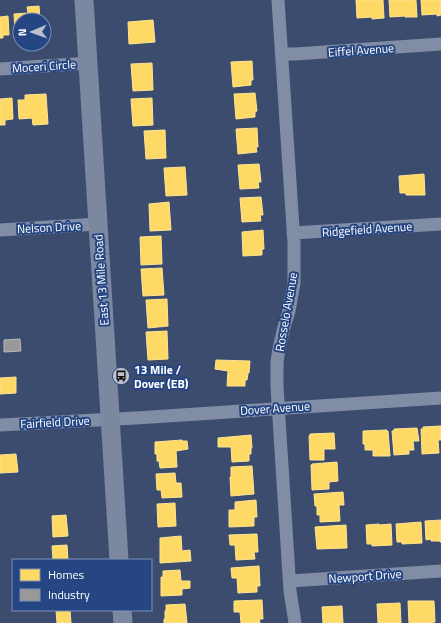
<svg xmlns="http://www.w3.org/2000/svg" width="441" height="623" viewBox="0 0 441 623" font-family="'Titillium Web',sans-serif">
<rect width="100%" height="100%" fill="#3b4c6e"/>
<!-- homes -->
<path fill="#ffd966" stroke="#ffe494" d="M356,0h27l1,18 -12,1v-2l-15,1z
M389,0h27l1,17h-12v-1l-15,1z
M421,0h20v15l-4,1v-2l-15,1z
M39,6l1,14h-20v12h-5l-1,-18 14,-1 -1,-6z
M8,16l1,19h-6v3h-3v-21z
M153,20l2,22 -26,2 -1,-22z
M252,61l1,19h-2v5l-18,2 -2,-25z
M152,63l1,27 -20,1 -2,-27z
M255,93l2,18 -2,1v5l-19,2 -2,-25z
M46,94l2,30 -15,1 -1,-7 -13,1 -1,-19h7v-5z
M12,98l1,21 -8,1v5h-5v-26z
M152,98l1,27 -20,1 -2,-27z
M257,128l1,19h-2l1,5 -19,2 -2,-25z
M165,130l1,28 -20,1 -2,-28z
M259,164l2,18h-3l1,6 -19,1 -2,-24z
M185,167l2,28 -21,1 -2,-28z
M424,174l1,21h-19v-2h-6l-1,-17z
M261,197l2,18h-3l1,6 -19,1 -2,-24z
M169,202l2,28 -21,1 -1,-27z
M263,230l1,19h-2v6l-19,1 -1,-24z
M161,236l1,28 -21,1 -1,-28z
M162,268l2,27 -21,1 -2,-27z
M167,299l1,27 -20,2 -2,-28z
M167,331l1,28 -20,1 -2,-28z
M216,360l34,1 -1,12h-1l-1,7h-2v6h-18l1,-15 -13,-2z
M16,377v16l-16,1v-16z
M441,426v14h-3l1,13 -17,1 -1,-25h2v-2z
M417,428l2,13h-6l1,9h-5v4l-15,1 -2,-24h2v-2z
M387,430v2l1,-1 2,25h-17v-6h-8v-6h-2v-13z
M334,433l1,16h-11v11h-14l-1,-24h1v-2z
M251,435l1,13h-1v6h-2v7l-17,1 -1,-15h-13v-9z
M182,440v1h5l1,8 -12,2 1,16 -17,1 -1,-7h-2v-7h-2v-12z
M16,454l2,18 -18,1v-18z
M337,462l1,19 -9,1v7l-17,1 -1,-25h1v-1z
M252,466l2,28 -23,2 -1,-19h1v-10z
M175,473l1,10h5l1,14 -20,1 -1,-8h-4l-1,-16z
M343,492l1,13h-5l1,16 -20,1v-7h-3v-9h-2l-1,-12z
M256,500l1,17h-3v9l-25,1v-17h6v-8z
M175,503l1,23 -18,1 -1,-23z
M66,515l2,21 -15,1 -1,-21z
M441,520v22h-1v-1h-9v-2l-5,1 -1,-19z
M421,522l1,21 -20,1v-2h-5l-1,-18z
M379,524v1l12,-1 1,21 -20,1v-2h-5l-1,-19z
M346,525l1,23 -30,1 -2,-22z
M257,534l1,18h-4l1,7 -19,1 -1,-15h-5l-1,-10z
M181,536l1,15 8,-1 1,11 -31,2v-25z
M67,545l1,15h-15l-1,-14z
M259,566l1,20h-3v6l-19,1 -1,-15h-5l-1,-10z
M180,570l1,11h9v7l-8,1v6l-21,1v-19h2v-6z
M262,600l1,19h-4l1,4h-19l-1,-11h-6v-11z
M408,601h26l1,21 -7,1h-19z
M400,603l1,20h-23l-1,-19z
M185,604l2,19h-23v-4h1v-8l1,-1v-5z
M342,606l1,17h-20l-1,-16z
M56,610h14l1,13h-14z"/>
<!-- industry -->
<path fill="#999" stroke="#b8b8b8" d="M20,339l1,12 -17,1v-12z"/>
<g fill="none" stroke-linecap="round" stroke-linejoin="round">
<!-- street -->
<path stroke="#818da4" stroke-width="13" d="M278,0l16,243v40l-5,28 -5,16 -5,22 -2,13v25l13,204 5,32
M282,54h13l146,-10
M0,69l89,-6
M0,230l98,-6
M293,233l148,-9
M0,425l136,-7 305,-20
M290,581l151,-10"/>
<!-- secondary -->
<path stroke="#7c88a0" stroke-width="19" d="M84,0l35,560
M122,610l1,13"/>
</g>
<!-- icons -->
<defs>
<symbol id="bus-disc" viewBox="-11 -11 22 22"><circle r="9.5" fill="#bac0cc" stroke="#264683"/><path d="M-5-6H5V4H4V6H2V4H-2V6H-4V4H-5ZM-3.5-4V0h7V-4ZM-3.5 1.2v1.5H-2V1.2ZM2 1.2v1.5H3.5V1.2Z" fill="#111"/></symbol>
</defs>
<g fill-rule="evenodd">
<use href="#bus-disc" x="111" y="366" width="20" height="20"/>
</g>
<g text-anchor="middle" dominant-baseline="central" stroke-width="4" stroke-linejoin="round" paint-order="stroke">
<!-- street labels -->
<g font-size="12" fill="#fff" stroke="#264683">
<text transform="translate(361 50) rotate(-4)">Eiffel Avenue</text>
<text transform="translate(44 66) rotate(-4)">Moceri Circle</text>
<text transform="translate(49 227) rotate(-3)">Nelson Drive</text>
<text transform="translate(367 229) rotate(-4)">Ridgefield Avenue</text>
<text transform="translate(101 280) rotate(-94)">East 13 Mile Road</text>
<text transform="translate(286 312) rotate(-80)">Rosselo Avenue</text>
<text transform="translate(275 408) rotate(-4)">Dover Avenue</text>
<text transform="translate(55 422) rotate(-3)">Fairfield Drive</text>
<text transform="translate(365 576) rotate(-4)">Newport Drive</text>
</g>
<!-- poi labels -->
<g font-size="12" font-weight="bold" fill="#fff" stroke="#264683" text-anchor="start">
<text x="134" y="369">13 Mile /<tspan x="134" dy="14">Dover (EB)</tspan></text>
</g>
</g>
<!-- legend -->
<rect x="12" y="559" width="140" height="52" fill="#264683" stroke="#7d90b5"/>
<rect x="20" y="569" width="20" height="12" fill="#ffd966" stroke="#7d90b5"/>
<text x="48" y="579" font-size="12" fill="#ffffff">Homes</text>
<rect x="20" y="589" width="20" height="12" fill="#999999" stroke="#7d90b5"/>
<text x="48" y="599" font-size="12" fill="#ffffff">Industry</text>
<!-- north arrow -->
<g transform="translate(32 32) rotate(268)"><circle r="19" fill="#264683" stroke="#7d90b5"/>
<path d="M0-3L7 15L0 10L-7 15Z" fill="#bac0cc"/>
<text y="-6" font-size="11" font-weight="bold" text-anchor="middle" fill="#ffffff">N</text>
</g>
</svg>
